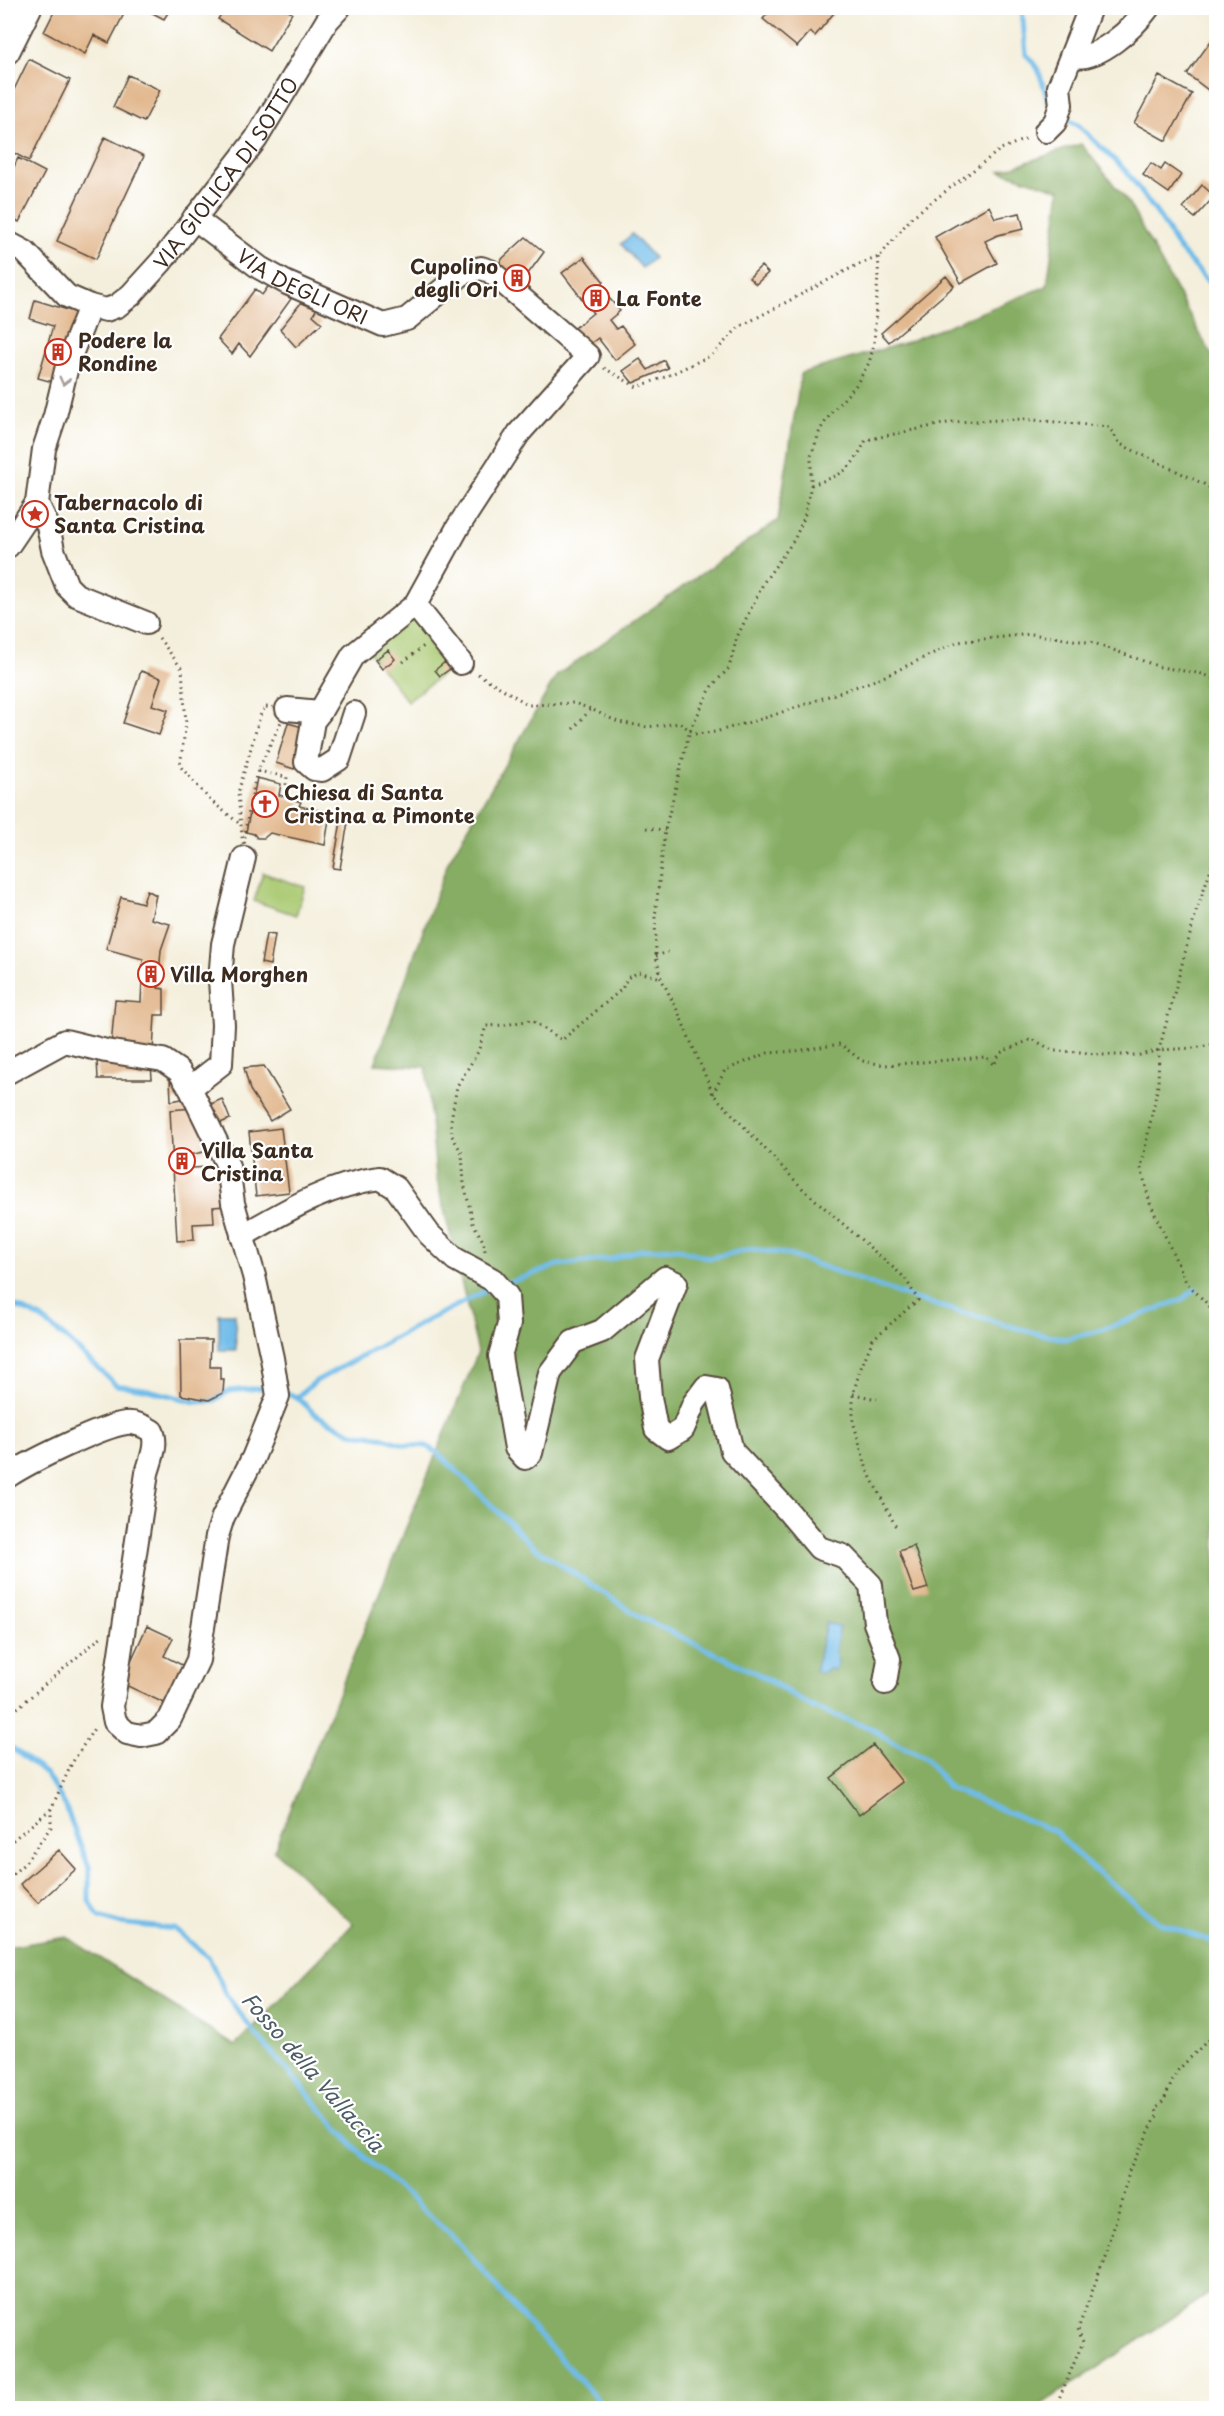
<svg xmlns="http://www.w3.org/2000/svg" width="1224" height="2416" viewBox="0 0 1224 2416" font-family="'Playpen Sans',sans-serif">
<rect width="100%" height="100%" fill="#fff"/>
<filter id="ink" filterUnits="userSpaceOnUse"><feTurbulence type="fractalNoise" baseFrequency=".0167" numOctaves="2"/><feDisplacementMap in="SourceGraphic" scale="12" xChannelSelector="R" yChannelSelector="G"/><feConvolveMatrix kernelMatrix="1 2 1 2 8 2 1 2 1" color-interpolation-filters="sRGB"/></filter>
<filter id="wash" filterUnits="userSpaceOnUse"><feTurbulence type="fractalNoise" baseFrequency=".008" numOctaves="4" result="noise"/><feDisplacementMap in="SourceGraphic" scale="24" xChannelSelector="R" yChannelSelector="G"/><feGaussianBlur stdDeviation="1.35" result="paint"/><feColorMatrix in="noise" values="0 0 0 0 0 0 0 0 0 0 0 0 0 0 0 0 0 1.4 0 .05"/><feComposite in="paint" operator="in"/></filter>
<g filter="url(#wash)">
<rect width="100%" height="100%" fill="#f4efdc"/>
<!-- green -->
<path fill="#a9c971" stroke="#727a48" stroke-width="1.5" d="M413,612l41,54 -47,35 -41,-53z
M263,873l42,14 -9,28 -42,-14z"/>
<!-- forest -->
<path fill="#86ad63" stroke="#606c40" stroke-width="1.5" d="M1081,144l47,58 88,161v1926l-180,119h-1028v-461l59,-10 168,109 118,-122 -79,-74 204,-498 -42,-176 -10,-109 -51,-3 73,-202 109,-187 221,-155 23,-147 106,-31 140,-56 13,-96 -60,-19z"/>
<!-- water -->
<path fill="#6fbce9" stroke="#557384" stroke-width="1.5" d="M632,234l22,24 -12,10 -21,-24z
M219,1314h16l1,36h-17z
M826,1623l14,3 -5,26 3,10 -3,8 -6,-1 -7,4 -7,-1z"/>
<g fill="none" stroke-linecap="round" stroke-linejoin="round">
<!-- stream -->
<path stroke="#6fbce9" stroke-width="5" d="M1020,8l2,2 4,44 12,15 10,31 6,6
M1063,115l4,5 11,5 48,46 35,48 17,29 38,42
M505,1284l53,-19 54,-6 27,-9 36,-2 35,10 41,-9 35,5 132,46 117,33 31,6 33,-8 82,-31 15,-11
M8,1303l33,15 28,23 47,44 28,4 52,13 17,-1 16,-10 42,-4
M285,1392l12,5 19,18 36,18 29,4 24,8 22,1 12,8 95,93 106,70 118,57 56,34 59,21 17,12 35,16 24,31 107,44 29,30 74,61 57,20
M297,1397l19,-16 106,-58 71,-36
M8,1745l38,29 19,31 24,62v34l10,16 20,6 56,6 34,29 18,38 29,39 102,116 103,93 57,68 87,96"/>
</g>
<g id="blocks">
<!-- building -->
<path fill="#e1b68b" d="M56,8h64l6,2 -17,33 -15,-8 -9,19 -41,-22z
M143,8h28l-7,11z
M225,8h58l9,5 -23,38 -51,-32z
M773,8h65l-23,28 -5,-4 -13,15 -34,-28z
M1216,34v62l-29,-22z
M29,59l41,21 -41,81 -21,-11v-48z
M128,75l32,15 -16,32 -31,-15z
M1159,76l33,18 -26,47 -32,-18z
M105,137l39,19 -48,103 -39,-18z
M18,158l27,14 -26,50 -11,-6v-47l4,2z
M1151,163l10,7 4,-6 16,11 -12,18 -26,-18z
M1202,185l9,8 5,-7v11l-2,4 -2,-2 -17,19 -12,-10z
M989,206l6,12 25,-5 4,16 -26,6 -13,6 12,22 -36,20 -26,-46z
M526,237l18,15 -25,34 -24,-17 8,-11z
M584,257l20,25 -5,4 21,25 -11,9 7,9 5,-3 14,18 -20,16 -17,-22 -12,9 -15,-16 22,-18 -31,-40z
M761,266l7,7 -12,11 -7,-6z
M946,276l8,10 -65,56 -8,-9z
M270,284l21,15 -41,57 -11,-12 -7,10 -14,-15 37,-50 7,6z
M305,298l13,8 -5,9 9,8 -26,24 -16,-18z
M35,300l46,14 -21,70 -22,-6 15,-52 -23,-7z
M640,359l8,11 16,-10 4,8 -35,15 -10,-12z
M388,650l7,9 -13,10 -7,-9z
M445,662l5,7 -10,7 -5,-6z
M141,671l20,7 -9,27 16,5 -9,25 -36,-12z
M288,723l18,5 -12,41 -18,-6z
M257,778l24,6 -2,11 22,7 -2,4 31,7 -5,32 -55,-12 -6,5h-7l-3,-4 -8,-2z
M342,815l7,1 -9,53 -7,-1z
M147,890l9,5 -5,24 19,5 -9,26 -3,38 6,1v26h-9l-2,37 -42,-5 4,-47 26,2 2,-43 -37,-10 15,-52 22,6z
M266,934l9,1 -5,30 -9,-2z
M97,1059l54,5 1,15h-54z
M264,1066l26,43 -20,12 -20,-31 -6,-22z
M170,1078l17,20 -16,3z
M222,1099l8,20 -17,7 -9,-19z
M193,1108l23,41 -26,6 3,13 31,-2 2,40 -13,1 1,16 -21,1 1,16 -17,1 -7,-131z
M281,1128l8,64 -33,4 -7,-64z
M180,1340h31l-1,27h10v12h4l-1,14 -14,7 -28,-5z
M914,1546l14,42 -14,4 -15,-41z
M147,1626l26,12 -9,18 20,10 -18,38 -45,-21z
M873,1745l29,37 -43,33 -28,-37z
M59,1850l17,19 -38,34 -18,-19z"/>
</g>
</g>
<g filter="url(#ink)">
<use href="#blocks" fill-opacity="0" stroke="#57483a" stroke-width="1.5"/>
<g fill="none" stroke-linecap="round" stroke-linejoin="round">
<defs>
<g id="minor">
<path d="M8,52l22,-44"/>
<path d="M1072,56c26,6 62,-29 76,-48"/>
<path d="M1046,131l9,-9 6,-17 -2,-18 31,-79"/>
<path id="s1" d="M194,218l66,50 27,15 96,42 24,-6 56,-46 18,-5 9,3 98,85 -69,77 -61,94 -43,78 -62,50 -33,57 -33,-3"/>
<path id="s2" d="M8,243l17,9 42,44 23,10 16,4 11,-4 14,-11 30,-33 95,-123 71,-118 12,-13"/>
<path d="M37,503l11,23 5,24 14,36 9,9 70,28"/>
<path d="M8,546l29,-43 7,-54 11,-33 13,-54 22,-56"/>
<path d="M415,605l46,58"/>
<path d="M320,712l-7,9 -7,41 8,7 8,1 17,-11 15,-46"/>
<path d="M8,1072l57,-31 41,10 57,9 16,11 11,17 38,78 5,37 21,73 18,82 6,38 -25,62 -30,59 -6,19 -19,124 -28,59 -14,14 -15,3 -14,-3 -12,-11 -3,-15 35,-234c4,-14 11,-29 5,-42 -8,-5 -16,-9 -26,-8 -24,3 -97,39 -118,53"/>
<path d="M190,1088l31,-24 2,-39 -3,-45 3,-36 21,-86"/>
<path d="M242,1236c45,-26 86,-51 138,-58l16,10 33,46 26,25 38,21 14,16 2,28 -9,32 16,92 9,10 6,-5 19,-80 23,-31 29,-11 63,-53 11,5 -29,76 3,38 6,32 12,9 15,-9 11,-26 12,-16 11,2 15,62 55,59 32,38 24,8 28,29 4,38 14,36 -4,24"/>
</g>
</defs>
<!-- minor casing -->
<use href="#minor" stroke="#57483a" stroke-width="26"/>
<!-- path -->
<path stroke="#57483a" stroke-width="3" stroke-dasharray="1.5 4.5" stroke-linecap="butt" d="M879,257l-5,87 -5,19 -13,22 -25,28 -11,17 -9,26v29l-7,33 -10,22 -30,42 -27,55 -8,31 -17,18 -22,44 -25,100 -10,87 1,39 5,22 18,36 34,80 91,96 101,88 13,22 -45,39 -13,31 -7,24v27l14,49 29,57
M604,368l33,19 28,-10 47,-22 27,-28 118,-62 22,-8 33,-40 89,-68 27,-11
M811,485c33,-11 39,-13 55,-45l86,-18 71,-3 86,8 11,17 88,42 8,9
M159,638l23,31 4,54 -6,43 30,34 30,24
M403,662l21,-16
M478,674l51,31 45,-2 17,6 27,13 29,5 33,-4 15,11 20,-2 53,-15 113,-39 76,-36 74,-8 63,9 66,24 43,7 13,6
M266,707l21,2 -31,66 -11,56 -1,27 -6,-65 23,-80z
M573,729l18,-20
M258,771l29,6 -1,8 14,3
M646,828l19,2
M1216,854l-20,58 -37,138 -1,35 -17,83 9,35 36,79 30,31
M656,956l12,-4
M713,1094l12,-24 43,-17 28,-2 44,-7 22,17 23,4 101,-8 8,8 6,-12 32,-14 22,12 27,1 20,3h39l19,-5 35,-2 22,-4
M485,1251l-2,-10 -10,-18 -9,-40 -2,-30 -10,-17 -1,-16 6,-34 21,-34 8,-26 19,-1 26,-5 31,20 60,-51 5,-11 12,-6 22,6
M853,1394l24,5
M8,1716l94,-80
M8,1844l43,-35
M8,1878l16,-14 27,-37v-18l21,-46 23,-36
M1055,2408l28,-66 -5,-13 30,-80 22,-81 27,-52 -2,-7 9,-9 13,-29 39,-39"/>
<!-- minor -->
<use href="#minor" stroke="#fff" stroke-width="22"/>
</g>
<!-- one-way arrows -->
<defs><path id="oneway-chevron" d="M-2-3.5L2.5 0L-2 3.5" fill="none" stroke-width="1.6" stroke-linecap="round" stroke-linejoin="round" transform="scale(1.5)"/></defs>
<use stroke="#a79f9a" href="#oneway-chevron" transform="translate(64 381) rotate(104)"/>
</g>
<!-- icons -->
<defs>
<symbol id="building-ring" viewBox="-11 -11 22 22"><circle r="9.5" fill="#fff" stroke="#c8321e" stroke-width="1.5"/><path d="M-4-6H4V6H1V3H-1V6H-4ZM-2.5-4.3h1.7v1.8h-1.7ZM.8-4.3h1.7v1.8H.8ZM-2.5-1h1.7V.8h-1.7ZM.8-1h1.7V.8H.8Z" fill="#c8321e"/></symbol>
<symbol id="sight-ring" viewBox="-11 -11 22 22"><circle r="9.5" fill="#fff" stroke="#c8321e" stroke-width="1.5"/><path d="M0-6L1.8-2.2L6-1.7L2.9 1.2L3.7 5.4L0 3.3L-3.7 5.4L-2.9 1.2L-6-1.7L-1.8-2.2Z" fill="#c8321e"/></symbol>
<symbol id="church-ring" viewBox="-11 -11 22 22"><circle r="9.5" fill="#fff" stroke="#c8321e" stroke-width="1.5"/><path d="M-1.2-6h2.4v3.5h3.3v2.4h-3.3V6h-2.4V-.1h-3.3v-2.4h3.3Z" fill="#c8321e"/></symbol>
</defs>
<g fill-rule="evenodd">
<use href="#building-ring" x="502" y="263" width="30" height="30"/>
<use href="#building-ring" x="581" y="283" width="30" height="30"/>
<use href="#building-ring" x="43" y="337" width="30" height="30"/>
<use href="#sight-ring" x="20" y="499" width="30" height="30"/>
<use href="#church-ring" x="250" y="789" width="30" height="30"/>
<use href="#building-ring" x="136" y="959" width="30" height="30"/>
<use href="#building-ring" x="167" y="1146" width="30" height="30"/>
</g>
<g text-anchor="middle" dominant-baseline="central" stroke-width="4.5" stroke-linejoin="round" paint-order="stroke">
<!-- street labels -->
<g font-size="20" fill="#3b2a1e" stroke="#fff">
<text stroke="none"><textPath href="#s2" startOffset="306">VIA GIOLICA DI SOTTO</textPath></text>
<text stroke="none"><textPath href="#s1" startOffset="129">VIA DEGLI ORI</textPath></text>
</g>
<!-- poi labels -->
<g font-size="20" font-weight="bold" fill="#3b2a1e" stroke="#fff" text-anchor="start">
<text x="498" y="266" text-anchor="end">Cupolino<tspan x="498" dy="23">degli Ori</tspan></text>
<text x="616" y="298">La Fonte</text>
<text x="78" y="340">Podere la<tspan x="78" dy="23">Rondine</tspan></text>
<text x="54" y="502">Tabernacolo di<tspan x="54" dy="23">Santa Cristina</tspan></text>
<text x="284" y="792">Chiesa di Santa<tspan x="284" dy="23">Cristina a Pimonte</tspan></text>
<text x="170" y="974">Villa Morghen</text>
<text x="201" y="1150">Villa Santa<tspan x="201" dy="23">Cristina</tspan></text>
</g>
<!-- water labels -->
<g font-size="21" font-style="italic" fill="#4d5d65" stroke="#fff">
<text transform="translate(314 2071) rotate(49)">Fosso della Vallaccia</text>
</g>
</g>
<!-- margin -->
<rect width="1224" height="2416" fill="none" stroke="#fff" stroke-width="30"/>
</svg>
